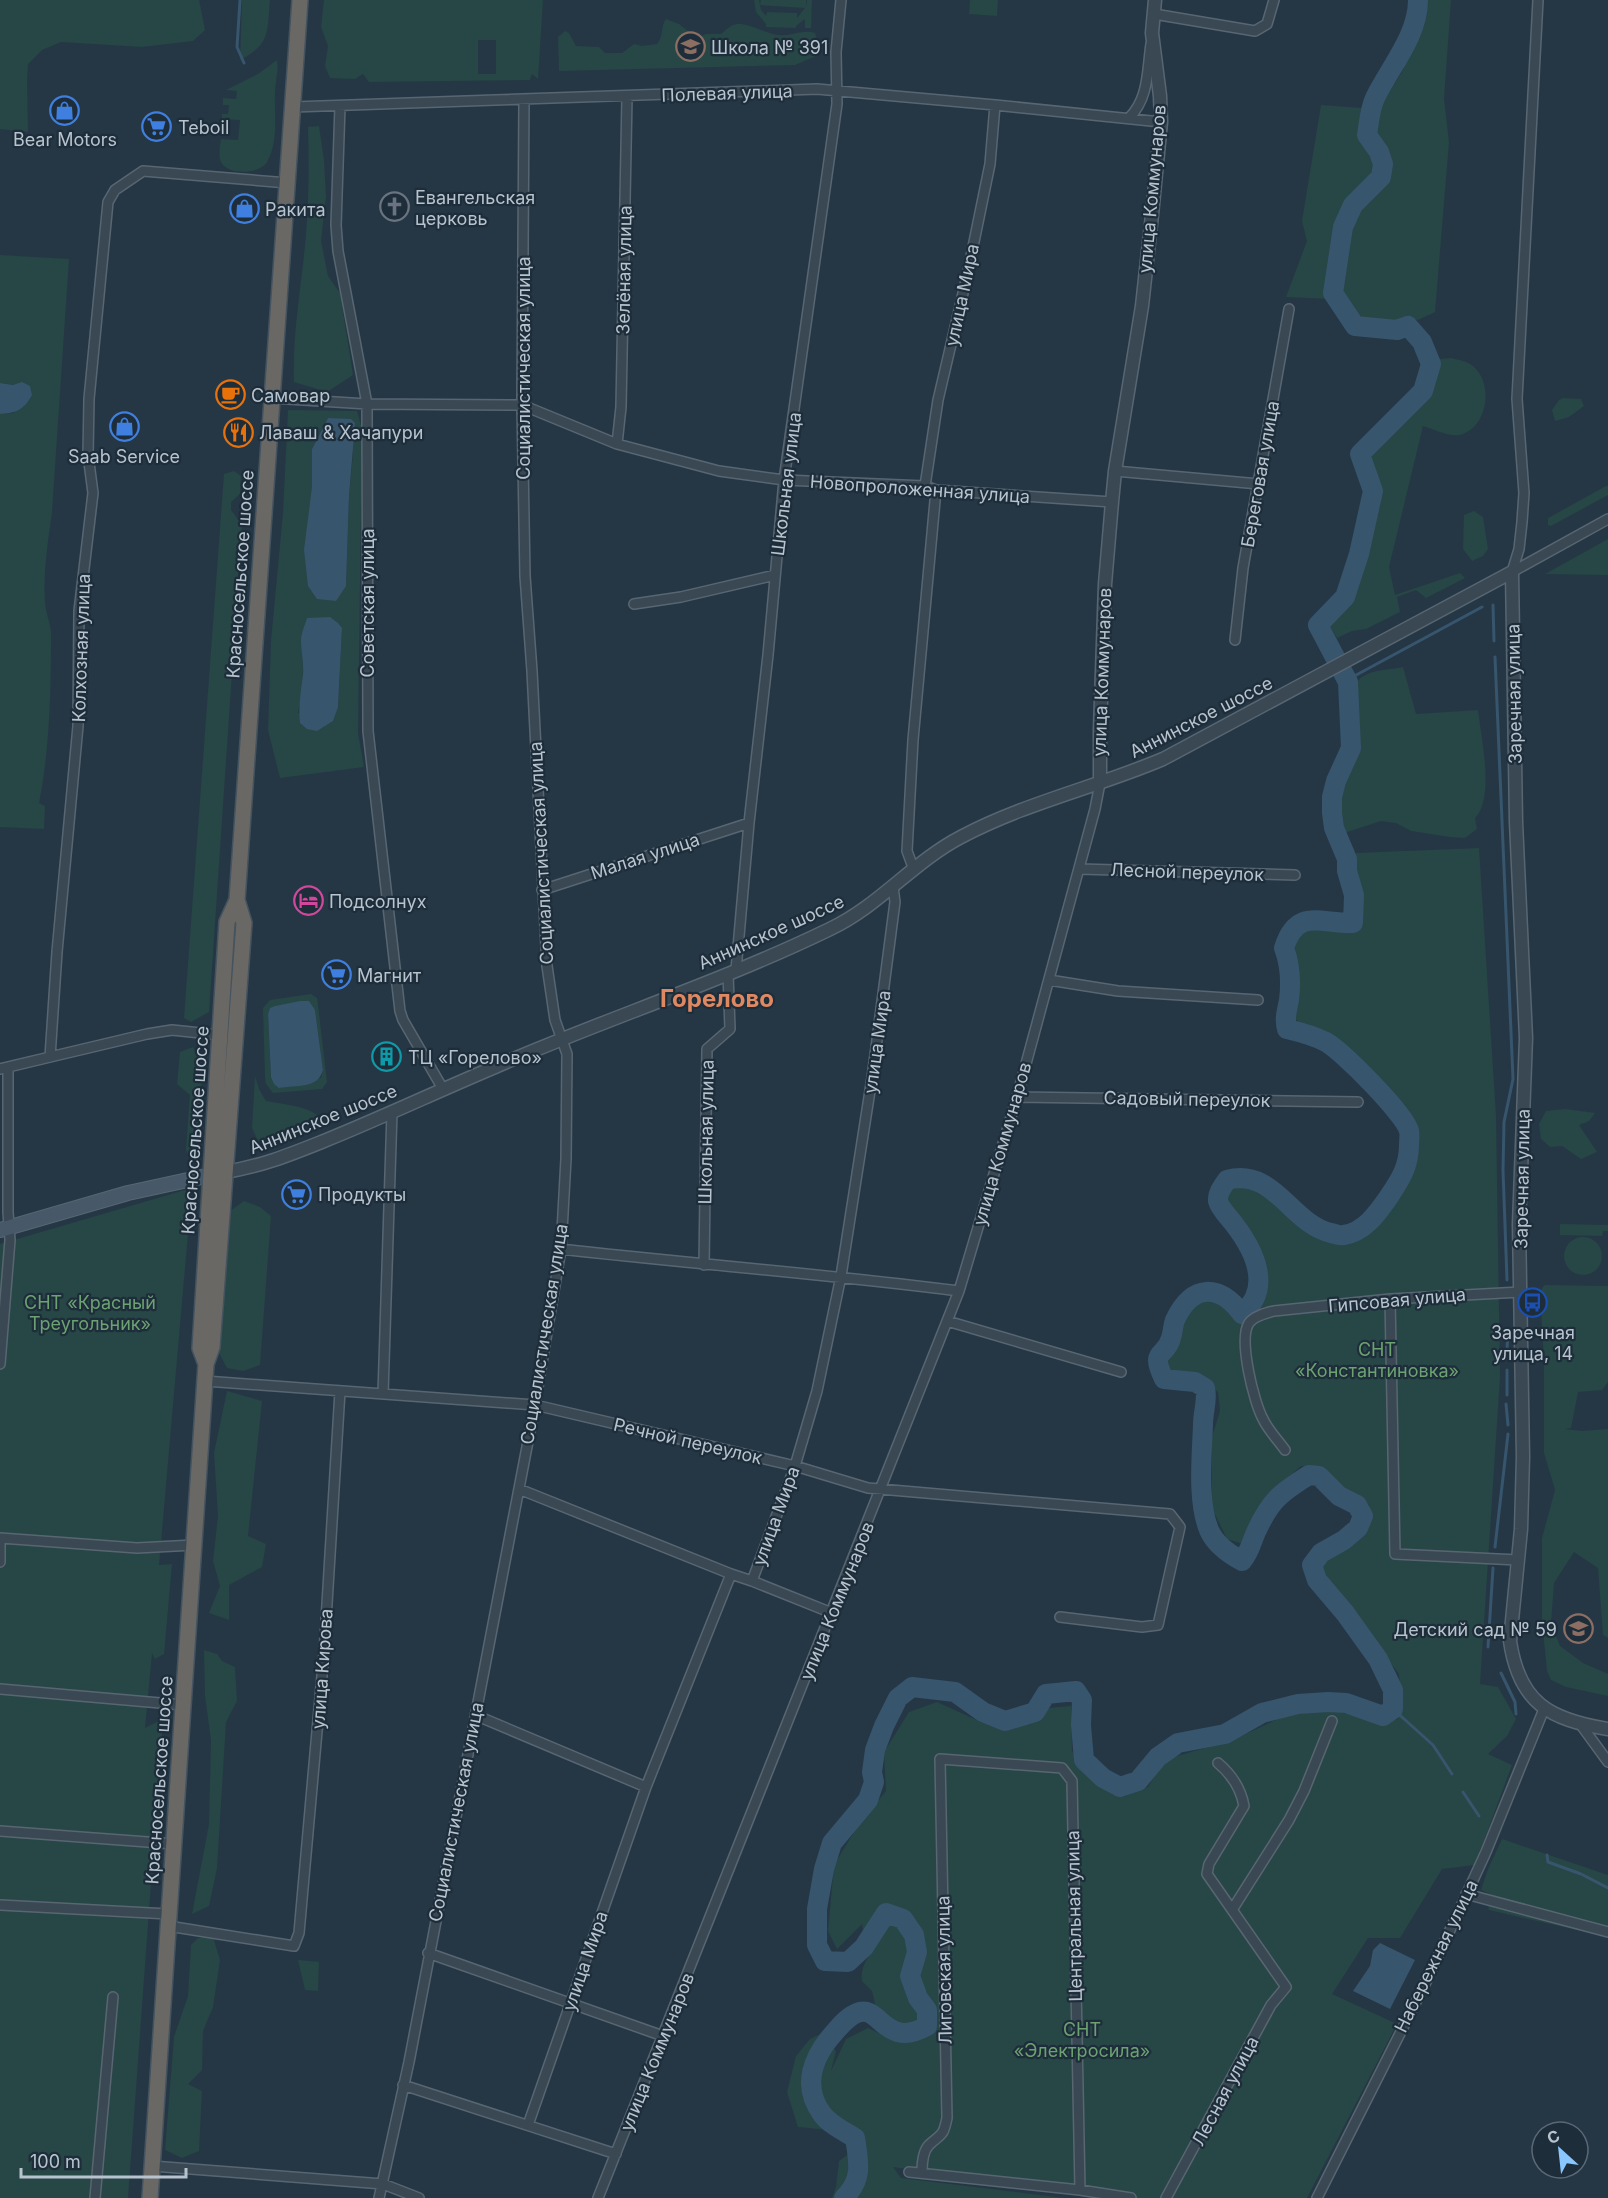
<svg xmlns="http://www.w3.org/2000/svg" width="1608" height="2198" viewBox="0 0 1608 2198" font-family="Inter,sans-serif">
<rect width="100%" height="100%" fill="#253745"/>
<!-- green -->
<path fill="#274646" fill-rule="evenodd" d="M0,0h199l6,30 -12,11 -51,6 -81,-5 -19,8 -14,14 -1,16 1,52 -28,-3z
M242,0h28c-3,32 1,44 -30,60z
M324,0h219l-5,79 -6,-5 -2,6 -161,2 -6,-8 -8,5 -25,-1 -5,-12 3,-20 -7,-19zM478,40h18v34h-18z
M754,0h5l2,10 5,6 1,-4 30,1v5l8,-10 -45,-3 1,-5h45v7l1,-7h5l-1,28h-6v-9l-9,7v2l-30,-1v-3l-10,-12z
M970,0h28l-1,16 -28,-2z
M1423,0h28l-7,99 5,43 -14,170 -17,8 -16,-1 -3,6c-30,0 -41,-7 -60,-29 1,-17 6,-70 15,-82 11,-14 32,-24 35,-43 1,-15 -12,-28 -16,-42l11,-29 18,-28 21,-49z
M666,19l13,5 18,14 9,-4h15c5,-4 9,-9 16,-10 8,-2 31,10 41,11 13,2 24,-6 37,-2l2,6 -1,17 -21,9 -236,6 -1,-34 7,-6 4,2 7,13 23,1 6,6h17l12,-9 8,2 15,-2c7,-8 3,-17 9,-25z
M277,60c2,10 -2,22 -2,33 -1,22 4,48 -8,69 -7,12 -39,14 -46,0 -3,-6 -1,-16 0,-23l17,1 2,-20 -18,-1v-5h6l1,-9h-6v-7l13,1 1,-8 -11,-1 32,-16z
M1367,100l3,4 -1,9 -6,9v17l15,18 1,8 -2,11 -25,25 -10,21 -12,77 -44,-2 21,-56 -5,-20 19,-116 42,3z
M319,126l5,34 2,36 -5,45 7,35 12,17 13,82 -26,17 -33,-10c-2,-50 8,-98 12,-148 3,-36 3,-72 2,-107z
M0,255l69,4 -17,253c-4,29 -9,61 -7,91 1,11 6,21 6,31 0,56 -1,114 -12,169l6,3 -1,23 -44,-2v-413l14,-1 -1,-28 -13,-2z
M1451,358c8,2 16,3 22,8 21,17 15,63 -14,69 -10,2 -26,-6 -36,-9l-34,141 6,28 65,-22 5,5 -39,20 -10,-8 -19,7 3,15 -34,17 -14,2 -15,7 -10,-17 25,-26 22,-88 1,-20 -11,-33 62,-62 8,-27 6,-6z
M1563,398l18,1 3,7 -15,11 -14,4 -3,-11 7,-10z
M288,410l69,1 5,18 -4,304 6,34 -84,11 -12,-48 3,-89 12,-128zM328,418l25,35 -4,43 -3,90 -34,-99v-38zM342,628l-4,79 -40,6c6,-24 6,-50 3,-74z
M234,471l7,5 -1,18 -9,8v8l11,15 -33,487 -18,10 -7,-4 40,-544z
M1606,486h2v9l-57,31 -3,-1v-7z
M1474,511l9,6 5,32 -5,7 -11,5 -9,-12 1,-34z
M1608,539v36l-63,-1z
M1403,667l13,47 62,-4c3,26 17,89 -3,108l2,11 -12,9 -15,-1 -39,-6 -15,-8 -15,-2 -37,12 -5,-22v-12l21,-63 -5,-52c12,-16 30,-13 48,-17z
M1479,848l17,268 4,261 -20,307 18,3 18,32 -9,17 -19,18 24,11 -37,100 -33,4 -42,69h-32l-36,56 65,30 -90,174h-190l-224,-31 8,11 163,20h-232l4,-11 3,-26 11,-8 -3,-12 -18,-11 -31,-3 -11,-35 9,-36 14,-17 10,-5 16,17 -5,20 15,-32 22,-11 15,7 -9,-14 1,-17 -3,-13 -10,-10c-2,-13 5,-20 9,-32l-7,-11 -2,-14 -25,25 -9,-18 6,-66 25,-41 27,-33 -2,-39 25,-40 28,-10 44,20 38,5 29,-19 23,-2 1,45 24,33 27,13 25,-10 16,-27 71,-21 47,-22 47,-8 50,14 19,-4 3,-24 -2,-21 -76,-100 -2,-12 26,-16 22,-21v-20l-25,-16 -22,-21 -21,-2 -36,32 -22,46 -16,-5 -15,-31v-71l8,-26 -2,-19 -14,-14h-19l-16,-9 -2,-12 9,-16 5,-17 5,-10 14,-15 22,4 16,16 10,-6 12,-13 2,-21 -6,-32 -33,-47 2,-11 7,-7h14l25,10 27,27 23,17 25,5 24,-12 24,-26 14,-27 8,-28 -3,-24 -46,-56 -33,-31 -29,-10 -10,-8 -4,-70 4,-14 12,-7 41,2 14,-7c-1,-24 -7,-46 -6,-70z
M311,994l6,4 1,7 9,77 -5,7 -49,4 -7,-9 -1,-7 -2,-69 7,-8zM315,1010l8,60 -2,8 -50,-1 -3,-63z
M193,1047l9,20 -4,86 -9,5 -3,-8 4,-55 -13,-11 3,-32z
M255,1076l4,13 7,12c15,3 48,5 55,19l-35,14 -28,7 -6,-13z
M1565,1109l30,4 -6,8 -10,4 18,27 -16,7 -19,-13 -12,1 -9,-8 -2,-15 7,-13z
M192,1188l-33,377 13,-1 -8,90 -9,5 -3,-6 -7,75 18,-9 -35,479h-128v-954z
M244,1201l16,6 11,9 -11,149 -17,6 -16,-3 -8,-15 1,-47 5,-25v-46l5,-24z
M1560,1224l48,1v6h-5l-1,5 -42,-1z
M1564 1256a19 19 0 1 1 38 0a19 19 0 1 1-38 0Z
M1545,1285l63,1v96l-6,8 -24,2 -7,36 -6,1 17,2 26,-2v209l-5,-3 -5,-67 -24,-16 -20,31 -3,40 9,23 23,17 25,11v22l-42,-9 -15,-7 -4,-9 -5,-50v-83l13,-48 -11,-37v-90l-3,-57 1,-18z
M227,1391l35,10 -14,135 18,8 -4,23 -33,18v35l-20,-7 11,-27 -7,-25 5,-45 -4,-63z
M204,1650l13,4 5,7 13,6 2,34 -11,21 -9,146 -8,38 -17,8 17,-90 2,-84 -6,-44z
M1502,1839l106,36v62l-119,-27 -1,-6 4,-9 -11,-5 7,-21z
M213,1937l7,23 -7,47 -10,24 -1,39 -14,14 14,7 -3,60 -17,7 -17,-8 9,-113 14,-41 3,-51 7,-7z
M298,1960l21,2 -1,29 -13,-1z"/>
<!-- water -->
<path fill="#37556d" d="M22,382l8,4 2,9c-8,15 -16,18 -32,19v-31l13,2z
M328,418l23,1 4,4 -6,73 -3,90 -10,15 -19,-2 -9,-13 -4,-36 8,-63v-38z
M330,617l8,6 4,5 -4,79 -5,14 -16,10 -10,-2 -7,-6c-2,-16 1,-33 3,-48 1,-12 -2,-23 -2,-34 0,-8 4,-16 6,-23z
M300,1001h9l6,9 8,60c-5,19 -26,15 -44,18l-5,-4 -3,-7 -3,-63 2,-6 5,-2z
M1380,1943l35,17 -25,49 -37,-18 17,-25 3,-16z"/>
<g fill="none" stroke-linecap="round" stroke-linejoin="round">
<!-- stream -->
<path stroke="#37556d" stroke-width="3" d="M240,0l-3,47 7,16
M1493,605l1,36
M1495,657l18,422 -9,43 -1,48 4,110
M1347,680l135,-73
M1507,1349l1,-16
M1507,1395v-25
M1506,1404l2,21
M1495,1547l13,-113
M1488,1647l5,-79
M1501,1673l14,29 1,12
M1393,1709l40,36 19,29
M1463,1792l16,24
M1547,1855l1,7 33,12 27,14"/>
<!-- river -->
<path stroke="#37556d" stroke-width="20" d="M844,2198c19,-19 15,-35 11,-60 -11,-7 -25,-13 -33,-24 -21,-29 -9,-57 11,-80 7,-8 14,-17 24,-21 23,-10 27,37 70,13v-16l-9,-12 -8,-22 7,-24 -3,-17 -11,-16 -17,-6 -22,34 -16,15 -23,-1 -8,-16v-36l7,-40 8,-26 36,-43 6,-18 -2,-10 3,-22 9,-24 14,-28 14,-11 43,5 28,20 22,9 30,-9 11,-18 30,-3 6,9 -1,25 3,35 19,18 17,9 18,-6 20,-24 20,-14 47,-9 37,-21 36,-9 30,-2 18,1 37,13 10,-7v-19l-15,-31 -33,-46 -28,-33 -5,-15 9,-12 23,-13 14,-12 5,-12 -6,-11 -18,-9 -20,-20 -10,-1c-29,18 -39,26 -53,57 -5,11 -6,20 -14,29 -13,-7 -27,-17 -33,-31 -12,-29 -7,-75 -6,-106 0,-12 5,-25 2,-36l-10,-6 -31,-3c-15,-31 2,-21 7,-41 2,-6 2,-13 4,-18 17,-36 44,-37 67,-6 31,-26 12,-64 -8,-90 -5,-7 -14,-15 -16,-23 -1,-8 5,-15 9,-21 47,-13 64,44 104,53 4,1 9,3 13,2 20,-3 33,-21 44,-37 12,-18 21,-31 21,-53 0,-4 1,-10 0,-14 -4,-17 -67,-80 -83,-89 -12,-6 -26,-10 -39,-13 -3,-11 0,-18 2,-29 2,-16 1,-36 -5,-52 13,-41 36,-24 69,-25l1,-28 -7,-24v-12l-13,-31 -2,-15v-16l4,-16 15,-33 -3,-66 -30,-57 27,-28 14,-43 14,-63 -13,-37 63,-63 8,-27 -9,-22 -14,-16 -11,4 -42,-4 -22,-33 10,-66 10,-22 28,-28 2,-13 -4,-12 -12,-17c2,-12 3,-27 8,-37 15,-31 43,-62 43,-98"/>
<defs>
<path id="minor" d="M1154,14l101,17 12,-7 7,-24
M340,106l-4,119 2,26 29,153 1,327 32,280 3,9 40,69
M293,107l524,-18 178,16 166,17
M1129,118c20,-20 18,-47 22,-74
M272,398l95,6 155,1 95,39 102,27 65,9 141,6 11,4 176,12
M617,444l4,-37 6,-310
M1115,471l144,13
M925,486l13,-86 29,-124 23,-112 5,-59
M1512,572l7,-23 3,-27 2,-29 -7,-94 21,-399
M1512,572l96,-53
M634,604l47,-7 94,-22
M1235,640l8,-72 46,-259
M1079,869l216,6
M914,870l-7,-19 6,-111 23,-250
M542,890l207,-67
M736,970l13,-147 19,-168 16,-175 53,-376 -1,-52 5,-52
M1049,980l69,11 140,9
M50,1057l97,-23 25,-4 48,5
M0,1069l50,-12 7,-105 21,-226 1,-115 14,-118 -5,-38 1,-56 19,-197 7,-12 28,-19 145,12
M1017,1097l341,5
M561,1249c132,15 265,25 398,42
M704,1265l3,-216 23,-20 -2,-56
M1390,1299l5,255 123,6
M947,1321l174,51
M0,1364l10,-124 -2,-28v-145
M205,1381l330,24 260,61 73,22 302,26 10,13 -22,98 -16,2 -82,-10
M383,1394l9,-282
M1285,1450c-7,-10 -17,-20 -22,-31 -9,-16 -25,-80 -14,-96 5,-7 17,-10 25,-12l116,-12 131,-7
M519,1489l212,85
M0,1538l137,10 57,-3
M0,1562v-24
M752,1581l80,32
M0,1689l183,16
M475,1715l171,72
M1581,1725l27,37
M0,1831l174,13
M1466,1894l142,38
M0,1905l169,9
M1232,1910l57,-90 15,-29 28,-70
M168,1926l126,20 5,-13 25,-280 16,-262
M428,1953l235,83
M403,2085l213,69
M528,2125l118,-338 85,-213 21,7 43,-115 22,-75 24,-115 31,-198 23,-176 -2,-15
M152,2166l231,18 36,14
M909,2172l171,18 51,8
M922,2172c0,-8 1,-21 7,-27 13,-12 14,-8 18,-27l-7,-359 122,9 10,13 8,409
M95,2198l18,-201
M379,2198l30,-136 126,-657 26,-156 5,-90 1,-105 -12,-34 -8,-54 -15,-295 -7,-95 -3,-171 2,-305
M598,2198l361,-907 58,-194 78,-288 5,-26
M1166,2198l105,-193 15,-18 -79,-113 2,-10 35,-58c-3,-17 -13,-32 -26,-43
M1317,2198l110,-218 59,-128 58,-143"/>
<path id="tertiary" d="M1100,783v-54l5,-145 7,-82 3,-31 27,-165 10,-91 9,-93 -1,-26 -8,-63 3,-33
M225,1172c37,-6 64,-17 99,-31 57,-23 114,-50 171,-74 110,-48 226,-85 335,-138 49,-23 83,-67 131,-92 64,-34 136,-50 202,-78l349,-187 4,250 10,216 -7,186 4,233 -2,72 -11,112c9,62 40,79 98,88"/>
<path id="secondary" d="M0,1230l128,-37 92,-20"/>
<path id="trunk" d="M206,1364l-6,-16 27,-426 10,-22 63,-900
M150,2198l56,-834 6,-17 32,-424 -7,-23"/>
</defs>
<!-- minor casing -->
<use href="#minor" stroke="#586672" stroke-width="12"/>
<!-- tertiary casing -->
<use href="#tertiary" stroke="#586672" stroke-width="15"/>
<!-- secondary casing -->
<use href="#secondary" stroke="#586672" stroke-width="16"/>
<!-- trunk casing -->
<use href="#trunk" stroke="#44535f" stroke-width="18"/>
<!-- minor -->
<use href="#minor" stroke="#3a4854" stroke-width="9"/>
<!-- tertiary -->
<use href="#tertiary" stroke="#3a4854" stroke-width="12"/>
<!-- secondary -->
<use href="#secondary" stroke="#475868" stroke-width="14"/>
<!-- trunk -->
<use href="#trunk" stroke="#6a6865" stroke-width="15"/>
</g>
<!-- icons -->
<defs>
<symbol id="school-ring" viewBox="-11 -11 22 22"><circle r="9.5" fill="#1e2d3a" stroke="#8d6e63" stroke-width="1.5"/><path d="M0-5L7-2L0 1L-7-2ZM-4 1L0 2.5L4 1V4Q0 6-4 4Z" fill="#8d6e63"/></symbol>
<symbol id="shop-ring" viewBox="-11 -11 22 22"><circle r="9.5" fill="#1e2d3a" stroke="#3f7fe0" stroke-width="1.5"/><path d="M-5-2.5h2.3a2.7 3.5 0 0 1 5.4 0H5L5.5 6h-11ZM-1.5-2.5h3a1.5 2.3 0 0 0-3 0Z" fill="#3f7fe0"/></symbol>
<symbol id="supermarket-ring" viewBox="-11 -11 22 22"><circle r="9.5" fill="#1e2d3a" stroke="#3f7fe0" stroke-width="1.5"/><path d="M-6-5.5h2.5l.6 2H6L4.5 2H-2.5L-4.4-4H-6ZM-1.5 3.2a1.3 1.3 0 1 0 .1 0ZM3 3.2a1.3 1.3 0 1 0 .1 0Z" fill="#3f7fe0"/></symbol>
<symbol id="church-ring" viewBox="-11 -11 22 22"><circle r="9.5" fill="#1e2d3a" stroke="#6b7280" stroke-width="1.5"/><path d="M-1.2-6h2.4v3.5h3.3v2.4h-3.3V6h-2.4V-.1h-3.3v-2.4h3.3Z" fill="#6b7280"/></symbol>
<symbol id="cafe-ring" viewBox="-11 -11 22 22"><circle r="9.5" fill="#1e2d3a" stroke="#e8710a" stroke-width="1.5"/><path d="M-5.5-4.5H6V0H3Q3 3.5 0 3.5H-2.5Q-5.5 3.5-5.5 0ZM3-3.2v2h1.7v-2ZM-6 4.5H4V6H-6Z" fill="#e8710a"/></symbol>
<symbol id="restaurant-ring" viewBox="-11 -11 22 22"><circle r="9.5" fill="#1e2d3a" stroke="#e8710a" stroke-width="1.5"/><path d="M-5-6h1v4h1v-4h1v4h1v-4h1v5L-1.5 .5V6h-2V.5L-5-1ZM5-6V6H3V1.5H1.5Q1.5-4 5-6Z" fill="#e8710a"/></symbol>
<symbol id="hotel-ring" viewBox="-11 -11 22 22"><circle r="9.5" fill="#1e2d3a" stroke="#d1479c" stroke-width="1.5"/><path d="M-6-4.5h1.5V1H6V5H4.5V3h-9V5H-6ZM-4 0a1.8 1.8 0 1 1 3.6 0ZM.5 0V-2.5h3Q6-2.5 6 0Z" fill="#d1479c"/></symbol>
<symbol id="building-ring" viewBox="-11 -11 22 22"><circle r="9.5" fill="#1e2d3a" stroke="#0f9aa8" stroke-width="1.5"/><path d="M-4-6H4V6H1V3H-1V6H-4ZM-2.5-4.3h1.7v1.8h-1.7ZM.8-4.3h1.7v1.8H.8ZM-2.5-1h1.7V.8h-1.7ZM.8-1h1.7V.8H.8Z" fill="#0f9aa8"/></symbol>
<symbol id="bus-ring" viewBox="-11 -11 22 22"><circle r="9.5" fill="#1e2d3a" stroke="#1a4fb4" stroke-width="1.5"/><path d="M-5-6H5V4H4V6H2V4H-2V6H-4V4H-5ZM-3.5-4V0h7V-4ZM-3.5 1.2v1.5H-2V1.2ZM2 1.2v1.5H3.5V1.2Z" fill="#1a4fb4"/></symbol>
</defs>
<g fill-rule="evenodd">
<use href="#school-ring" x="674" y="30" width="33" height="33"/>
<use href="#shop-ring" x="48" y="94" width="33" height="33"/>
<use href="#supermarket-ring" x="140" y="110" width="33" height="33"/>
<use href="#church-ring" x="378" y="190" width="33" height="33"/>
<use href="#shop-ring" x="228" y="192" width="33" height="33"/>
<use href="#cafe-ring" x="214" y="378" width="33" height="33"/>
<use href="#shop-ring" x="108" y="410" width="33" height="33"/>
<use href="#restaurant-ring" x="222" y="416" width="33" height="33"/>
<use href="#hotel-ring" x="292" y="884" width="33" height="33"/>
<use href="#supermarket-ring" x="320" y="958" width="33" height="33"/>
<use href="#building-ring" x="370" y="1040" width="33" height="33"/>
<use href="#supermarket-ring" x="280" y="1178" width="33" height="33"/>
<use href="#bus-ring" x="1516" y="1286" width="33" height="33"/>
<use href="#school-ring" x="1562" y="1612" width="33" height="33"/>
</g>
<g text-anchor="middle" dominant-baseline="central" stroke-width="4.5" stroke-linejoin="round" paint-order="stroke">
<!-- poi labels -->
<g font-size="18" fill="#b7c3ce" stroke="#1e2d3a" text-anchor="start">
<text x="711" y="47">Школа № 391</text>
<text x="178" y="127">Teboil</text>
<text x="65" y="139" text-anchor="middle">Bear Motors</text>
<text x="415" y="197">Евангельская<tspan x="415" dy="21">церковь</tspan></text>
<text x="265" y="209">Ракита</text>
<text x="251" y="395">Самовар</text>
<text x="259" y="432">Лаваш &amp; Хачапури</text>
<text x="124" y="456" text-anchor="middle">Saab Service</text>
<text x="329" y="901">Подсолнух</text>
<text x="357" y="975">Магнит</text>
<text x="408" y="1057">ТЦ «Горелово»</text>
<text x="318" y="1194">Продукты</text>
<text x="1533" y="1332" text-anchor="middle">Заречная<tspan x="1533" dy="21">улица, 14</tspan></text>
<text x="1557" y="1629" text-anchor="end">Детский сад № 59</text>
</g>
<!-- street labels -->
<g font-size="18" fill="#b7c3ce" stroke="#1e2d3a">
<text transform="translate(727 93) rotate(-2)">Полевая улица</text>
<text transform="translate(1152 189) rotate(-85)">улица Коммунаров</text>
<text transform="translate(624 270) rotate(-89)">Зелёная улица</text>
<text transform="translate(962 295) rotate(-78)">улица Мира</text>
<text transform="translate(523 368) rotate(-90)">Социалистическая улица</text>
<text transform="translate(1260 474) rotate(-80)">Береговая улица</text>
<text transform="translate(786 484) rotate(-83)">Школьная улица</text>
<text transform="translate(920 489) rotate(4)">Новопроложенная улица</text>
<text transform="translate(240 574) rotate(-86)">Красносельское шоссе</text>
<text transform="translate(367 603) rotate(-90)">Советская улица</text>
<text transform="translate(81 648) rotate(-88)">Колхозная улица</text>
<text transform="translate(1102 672) rotate(-88)">улица Коммунаров</text>
<text transform="translate(1514 694) rotate(-91)">Заречная улица</text>
<text transform="translate(1201 717) rotate(-27)">Аннинское шоссе</text>
<text transform="translate(541 853) rotate(-93)">Социалистическая улица</text>
<text transform="translate(645 856) rotate(-18)">Малая улица</text>
<text transform="translate(1187 872) rotate(2)">Лесной переулок</text>
<text transform="translate(771 932) rotate(-24)">Аннинское шоссе</text>
<text transform="translate(877 1042) rotate(-82)">улица Мира</text>
<text transform="translate(1187 1099) rotate(1)">Садовый переулок</text>
<text transform="translate(323 1119) rotate(-22)">Аннинское шоссе</text>
<text transform="translate(195 1130) rotate(-86)">Красносельское шоссе</text>
<text transform="translate(706 1132) rotate(-89)">Школьная улица</text>
<text transform="translate(1002 1144) rotate(-74)">улица Коммунаров</text>
<text transform="translate(1522 1179) rotate(-89)">Заречная улица</text>
<text transform="translate(1397 1300) rotate(-5)">Гипсовая улица</text>
<text transform="translate(544 1334) rotate(-81)">Социалистическая улица</text>
<text transform="translate(688 1441) rotate(13)">Речной переулок</text>
<text transform="translate(776 1516) rotate(-70)">улица Мира</text>
<text transform="translate(837 1601) rotate(-68)">улица Коммунаров</text>
<text transform="translate(322 1669) rotate(-86)">улица Кирова</text>
<text transform="translate(159 1780) rotate(-86)">Красносельское шоссе</text>
<text transform="translate(456 1812) rotate(-79)">Социалистическая улица</text>
<text transform="translate(1074 1916) rotate(-91)">Центральная улица</text>
<text transform="translate(1436 1956) rotate(-64)">Набережная улица</text>
<text transform="translate(585 1961) rotate(-71)">улица Мира</text>
<text transform="translate(944 1970) rotate(-91)">Лиговская улица</text>
<text transform="translate(657 2052) rotate(-68)">улица Коммунаров</text>
<text transform="translate(1225 2091) rotate(-62)">Лесная улица</text>
</g>
<!-- park labels -->
<g font-size="18" fill="#6ca172" stroke="#1e2d3a">
<text x="90" y="1302">СНТ «Красный<tspan x="90" dy="21">Треугольник»</tspan></text>
<text x="1377" y="1349">СНТ<tspan x="1377" dy="21">«Константиновка»</tspan></text>
<text x="1082" y="2029">СНТ<tspan x="1082" dy="21">«Электросила»</tspan></text>
</g>
<!-- district labels -->
<g font-size="24" font-weight="bold" fill="#df8861" stroke="#1e2d3a">
<text x="717" y="998">Горелово</text>
</g>
</g>
<!-- north arrow -->
<g transform="translate(1560 2150) rotate(333)"><circle r="28" fill="#1e2d3a" stroke="#5b6975" stroke-width="1.5"/>
<path d="M0-4.5L10 22L0 15L-10 22Z" fill="#8bc7ff"/>
<text y="-9" font-size="16" font-weight="bold" text-anchor="middle" fill="#b7c3ce">С</text>
</g>
<!-- scale -->
<path d="M21 2168v9h165v-9" fill="none" stroke="#b7c3ce" stroke-width="3"/>
<text x="30" y="2168" font-size="18" fill="#b7c3ce" stroke="#1e2d3a" stroke-width="4.5" paint-order="stroke">100 m</text>
</svg>
